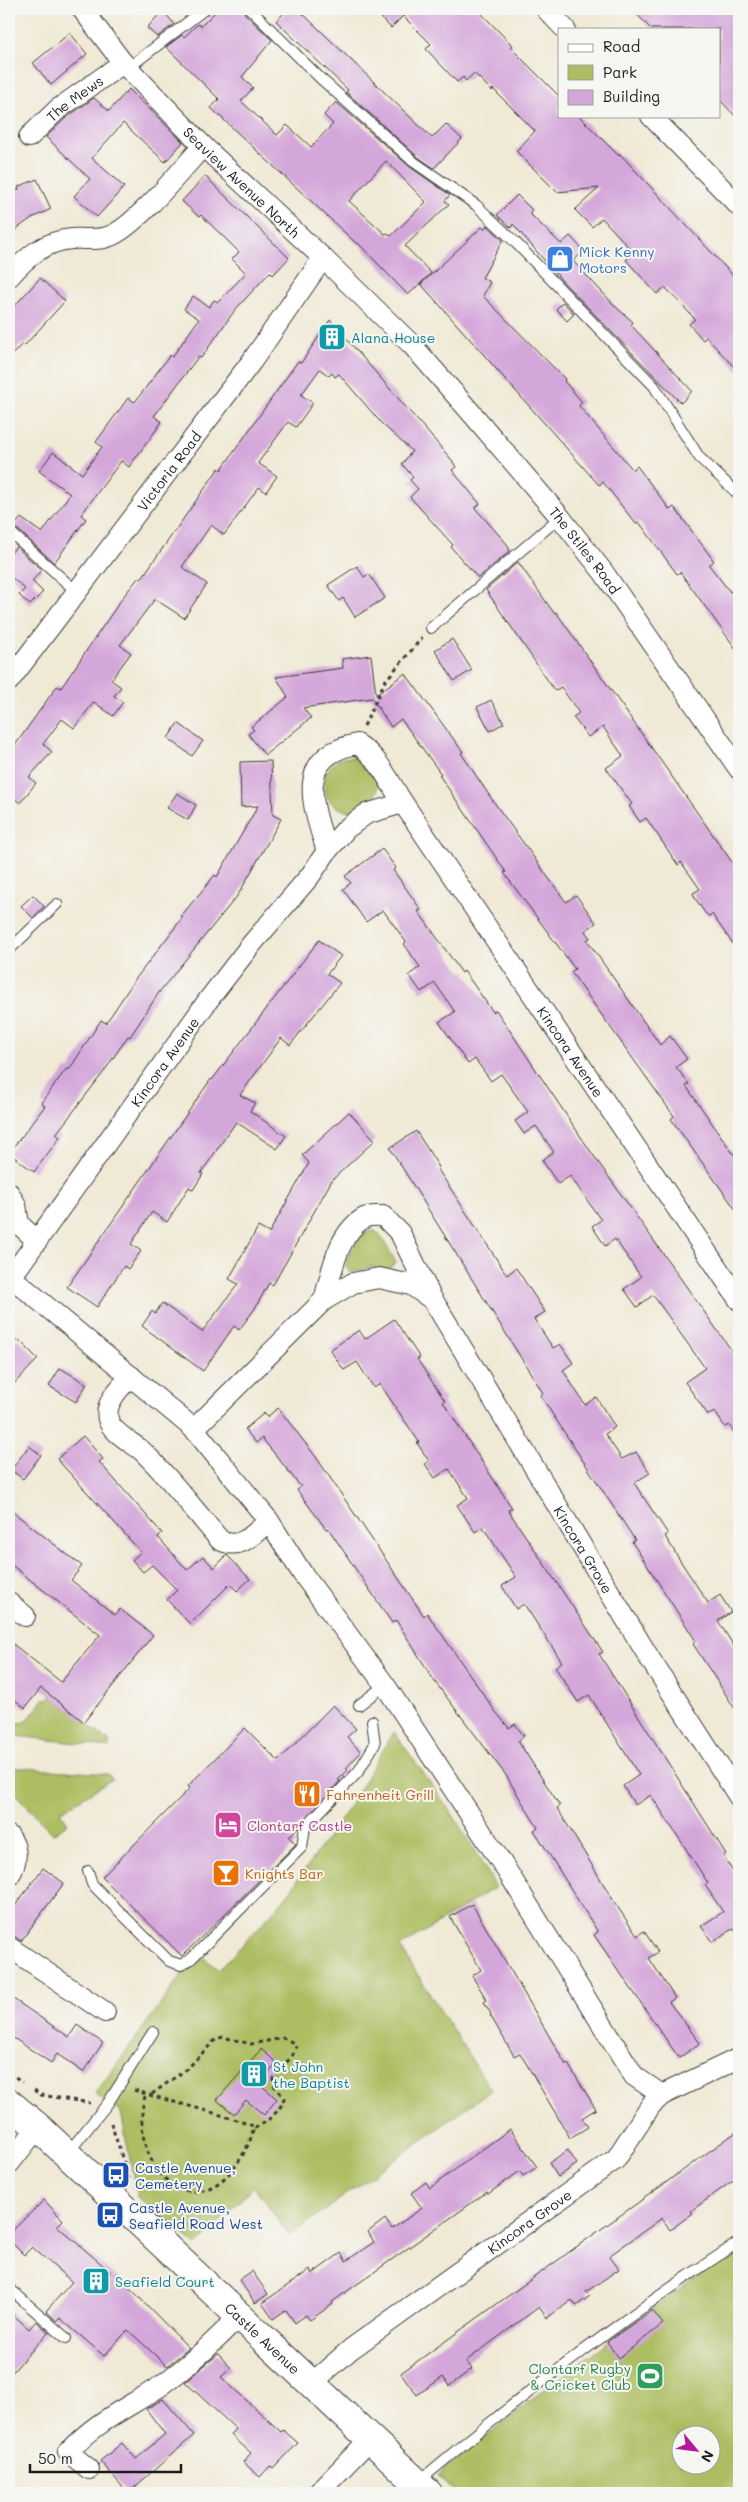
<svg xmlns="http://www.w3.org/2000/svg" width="748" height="2502" viewBox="0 0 748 2502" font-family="Mali,sans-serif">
<rect width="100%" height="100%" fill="#f6f6f2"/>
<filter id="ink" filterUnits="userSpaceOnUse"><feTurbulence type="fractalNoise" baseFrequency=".02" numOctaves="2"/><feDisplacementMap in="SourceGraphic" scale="10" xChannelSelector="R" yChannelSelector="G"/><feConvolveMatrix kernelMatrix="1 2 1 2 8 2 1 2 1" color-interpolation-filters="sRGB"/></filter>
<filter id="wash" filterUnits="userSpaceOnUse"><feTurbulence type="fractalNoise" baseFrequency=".0096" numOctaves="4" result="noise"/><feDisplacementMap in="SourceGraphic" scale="20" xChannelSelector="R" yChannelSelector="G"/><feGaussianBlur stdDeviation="1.12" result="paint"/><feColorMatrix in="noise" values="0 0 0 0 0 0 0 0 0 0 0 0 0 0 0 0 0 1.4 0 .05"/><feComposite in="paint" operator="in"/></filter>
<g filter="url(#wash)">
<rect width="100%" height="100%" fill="#f0e9d5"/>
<!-- green -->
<path fill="#adbe62" stroke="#646d3f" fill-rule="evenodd" d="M324 784a27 27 0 1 1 54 0a27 27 0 1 1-54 0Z
M375,1231l8,7 13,25 -8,6 -17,-2 -20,6 -5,-5 1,-11 17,-25z
M51,1696l58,45v6l-100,-12v-11l17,-2 19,-24 3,2z
M394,1732l59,83 43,72 -96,60 91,143 -202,146 -35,-50 -57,60 -60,-49 -16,-85 -26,-18 103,-141 21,17 64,-69 60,-85z
M9,1767l99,7 4,5 -52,33 8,11 -15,11 -44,-47z
M739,2248v245h-282l-19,-18c97,-80 197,-156 301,-227zM680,2434h30v30h-30z"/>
<g id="blocks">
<!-- building -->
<path fill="#d4a7da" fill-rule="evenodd" d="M218,9h25l2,5 27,26 -30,37 11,11 -12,13 36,34 10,-10 24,22 22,-23 -9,-9 12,-13 74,65 40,28 -5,6 4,3 -44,42 26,27 -23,22 -50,-52 -1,1 -146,-136 8,-9 -53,-52 16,-12 2,2 14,-13 3,2zM386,161l40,41 -35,34 -4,-3 -2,1 -36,-33z
M288,9h10l134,129 14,-14 16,15 -28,29 -16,-11 -72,-65 2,-2 -72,-69z
M372,9h105l36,37 -2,2 48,48v20h20l40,40 1,-2 119,128v90l-33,-35 -3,3 -14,-16 6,-5 -30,-32 -8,7 -31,-34 8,-7 -32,-35 -10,9 -17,-17 24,-22 -42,4 -41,-41 19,-20 -42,-42 -1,2 -18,-18 -8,8 -3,-4 -6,5 -31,-33 5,-5 -28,-28 -12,12z
M632,9h98l9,9v102l-20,-21v-70h-68z
M163,10l11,14 -17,13 -10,-9z
M70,33l17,21 -36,31 -18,-22z
M129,89l54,53 -18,20 -42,-39 -31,35 32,29 -27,30 -23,-21 16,-17 -44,-42 20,-19 28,-20 15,13z
M205,176l84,82 -16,17 -3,-3 -35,38 -34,48 -3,-1 -44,59 8,6 -33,45 -8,-6 -40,54 5,4 -32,44 -40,-37 7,-8 21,15 28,-39 -31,-23 14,-19 29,22 20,-27 -6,-5 32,-44 7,4 35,-47 2,2 27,-38 -15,-10 9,-13 16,11 5,-7 4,2 28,-29 -14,-14 7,-7 -38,-37 -2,2 -17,-16z
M37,179l14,30 -19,9 -23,16v-37l10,-8 -1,-2z
M517,195l15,15 -3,3 32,31 9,-8 14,15 -11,10 44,47 16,14 -2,3 61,66 -11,12 -116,-119 -52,-60 -2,4 -14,-13z
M487,225l16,15 -21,38 8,4 -7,14 82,83 -1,2 18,21 -3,4 54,64 4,-4 33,44 4,-3 40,54 -5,4 21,27 9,-6v67l-59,-81 -3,2 -38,-52 -3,2 -33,-42 -4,3 -178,-201 61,-57 2,2z
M40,278l25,23 -40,44 -3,-1 -13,14v-46z
M563,302l11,12 -7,7 -11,-12z
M330,320l121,139 5,8 -4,3 28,34 -5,4 32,36 3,7 -32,27 -27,-31 2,-2 -43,-48 8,-8 -8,-9 3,-3 -11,-13 10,-13 -30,-27 -43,-50 -4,3 -3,-4 -3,3 -9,-7 -19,26 12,8 -17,24 -8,-5 -30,41 19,13 -11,16 -7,-5 -35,48 -13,-10 -29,42 25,17 -23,34 -29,-19 -35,46 11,8 -20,27 10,7 -7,9 9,6 -10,14 -19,-14 -20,26 -12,-9 -19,25 9,8 -23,25 7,6 -16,20 -11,-9v-40l48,-68 4,2 62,-91 16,-20 2,2 78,-111 2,2 77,-109 3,2z
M16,547l26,23 -10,11 11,11 -13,13 -11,-10 6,-6 -16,-14v-20z
M518,562l36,51 2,-1 183,260v81l-27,-39 -3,2 -4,-3 -10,-15 -2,-5 7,-4 -19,-27 -3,3 -32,-47 -6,4 -11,-16 3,-2 -26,-36 17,-12 -20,-29 -15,10 -15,-20 6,-4 -18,-26 -6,4 -69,-101z
M357,566l7,11 5,-3 16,24 -30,19 -12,-19 -4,3 -11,-16z
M452,639l20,31 -18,11 -19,-31z
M371,655l5,40 29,-22 58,79 -2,1 32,48 73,101 10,-7 20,28 -11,8 5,7 -3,2 73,105 10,-9 17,23 -11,8 13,17 -3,2 53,76v52l-68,-95 3,-3 -103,-144 4,-3 -71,-96 2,-1 -67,-97 2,-1 -40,-55 -10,8 -19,-29 -69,10 8,10 -46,37 -17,-21 6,-4 -3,-3 37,-30 -12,-20 67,-9 -1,-9z
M491,700l13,23 -14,8 -13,-24z
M178,723l25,18 -11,15 -24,-18z
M271,761l2,54 8,4 -43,76 -78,96 -30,46 -2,-1 -25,37 -47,61 4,3 -26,35 -25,-19 36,-47 -4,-3 26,-35 2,2 32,-50 5,3 28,-42 49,-64 -2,-1 34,-41 2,2 41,-71 -17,1 -1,-45z
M177,793l19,12 -8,15 -21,-12z
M382,849l14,19 -3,2 28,40 -3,1 44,62 2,-2 29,41 3,-2 95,142 148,209v78l-10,-14 -4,2 -10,-15 -7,3 -23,-33 20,-14 -52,-73 -16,12 -13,-18 17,-12 -26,-38 -10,7 -13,-20 9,-6 -31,-44 -12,8 -16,-24 12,-8 -18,-26 -12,8 -9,-13 13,-9 -27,-38 -10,7 -16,-22 -7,5 -29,-42 16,-10 -20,-29 -14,9 -12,-17 11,-8 -16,-23 2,-2 -23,-32 -17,12 -23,-33 8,-6 -6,-7z
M33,895l11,11 -11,12 -12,-12z
M319,940l22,16 -14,18 13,9 -50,62 -9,-7 -41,57 15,8 -5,8 36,25 -9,13 -41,-27 -35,51 2,1 -10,16 -4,-3 -22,35 -15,-10 -21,32 10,7 -13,18 -4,-3 -27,41 -30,-20 144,-208 1,1z
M349,1112l26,28 -43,40 -59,105 -4,-2 -15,27 -15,20 -5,-4 -31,45 -61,-45 10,-15 3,3 7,-11 40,29 36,-48 -9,-5 29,-52 11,6 40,-70 -7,-8z
M416,1131l23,36 -2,1 70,107 9,-7 29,44 -11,7 19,29 7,-4 13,19 -10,7 22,35 11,-8 19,30 -10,7 17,25 14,-7 14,21 -16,10 34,51 -3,2 16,26 27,41 12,-8 11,17 -13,9 21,33v61l-46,-71 3,-3 -64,-99 3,-2 -95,-145 3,-2 -153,-245z
M394,1319l26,39 -3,1 28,42 -2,1 69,106 -4,2 95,142 -4,2 127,200 -3,2 16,25v55l-5,-8 -22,14 -11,-16 22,-14 -18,-27 3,-2 -57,-88 -16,10 -12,-19 16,-11 -50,-80 -11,7 -23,-35 7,-5 -38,-58 -8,5 -14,-23 14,-9 -33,-50 -8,5 -18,-27 11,-7 -19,-29 -14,9 -10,-14 4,-3 -12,-18 2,-1 -39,-58 -6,4 -17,-26 -13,8 -14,-20 29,-20 6,9z
M18,1339l20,20 -29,30v-40z
M60,1368l27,16 -11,18 -27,-16z
M278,1408l38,49 108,159 3,-3 68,98 14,17 6,-4 9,12 -6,5 42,65 -3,2 58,95 22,33 7,-5 14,21 -9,6 26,40 -6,4 31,41 -21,15 -85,-123 4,-3 -64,-102 4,-2 -33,-54 -70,-92 -39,-62 -4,3 -64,-95 -2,1 -29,-39 4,-3 -39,-49 -6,5 -11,-14 19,-16 3,4z
M83,1436l20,23 -4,3 63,71 -4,4 29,33 16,-14 11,12 13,-13 23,24 -13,12 -7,-7 -40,40 -23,-24 10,-10 -25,-25 -9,7 -11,-12 9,-8 -84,-93z
M29,1446l12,9 -18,24 -12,-9z
M9,1509l73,57 -11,14 44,35 5,-6 33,26 -69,87 -43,-34 -16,20 -16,-13v-54l52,41 39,-47 -91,-72z
M333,1705l23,24 -9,8 14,15 -15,16 2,2 -10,10 2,1 -51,56 7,7 -114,112 -80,-79 88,-89 -2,-2 57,-58 33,33z
M43,1868l21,15 -43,58 -12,-9v-18z
M472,1904l94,161 2,-1 28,45 -14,9 6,9 -18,11 -50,-85 -6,3 -24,-41 1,-1 -7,-12 3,-2 -15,-24 9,-6 -31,-53z
M9,1996l60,41 8,-12 26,18 -20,29 -26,-18 -6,9 -42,-28z
M261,2049l16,14 -17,21 17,15 -13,16 -18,-15 -12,14 -17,-14z
M510,2129l27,38 -14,9 -3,-5 -32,23 -1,-2 -155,110 1,2 -23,16 -4,-5 -11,8 -9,-13 -13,9 -11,-16 48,-33 2,4 29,-21 5,8 28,-19 -6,-10 17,-13 7,10 30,-21 -11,-15 15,-11 4,6z
M739,2130v46l-48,35 2,2 -23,17 -8,-12 -53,38 10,13 -33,23 4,4 -14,10 -4,-6 -25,18 -8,-11 -73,54 6,8 -23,17 -6,-9 -26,18 -16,-22z
M568,2150l9,14 -19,13 -9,-14z
M44,2200l19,20 -6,6 76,65 56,57 -22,18 -39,-36 -24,26 -44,-38 -3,3 -11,-10 26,-29 -40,-35 -8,8 -15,-15v-6z
M252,2271l16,23 -13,9 -16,-23z
M652,2310l11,14 -44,34 -12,-16z
M9,2311l20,18 7,-8 12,11 -39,44z
M218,2354l13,14 -10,9 60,55 2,-2 15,13 -25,26 -3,-3 -10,11 -17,-15 8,-9 -20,-18 5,-6 -51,-47z
M163,2399l31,36 -66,58 -28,-32 22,-18 14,16 29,-25 -19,-25z"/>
</g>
</g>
<g filter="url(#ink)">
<use href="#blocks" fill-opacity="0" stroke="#3c3b38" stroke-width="1"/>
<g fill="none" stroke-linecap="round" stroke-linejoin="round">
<defs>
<path id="lane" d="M250,9l70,69 94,84 62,43 38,36 140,145 45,71 40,38
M128,68l77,-59
M9,531l68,61
M431,628l129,-111
M9,950l48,-46
M359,1705l26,-20
M88,1871l4,13 77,77 12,4 10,-6 111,-112 3,-20 53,-55 17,-28 -3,-23
M67,2154l41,-51 45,-71
M9,2288l57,50
M418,2482c102,-86 209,-167 321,-240"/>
<g id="street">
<path id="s1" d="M82,9l41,54 80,83 120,112 89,87 62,71 86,101 44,56 135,196"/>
<path d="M546,9l19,20"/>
<path d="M651,116l88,90"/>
<path id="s2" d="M29,137l29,-28 65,-46"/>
<path d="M9,277c18,-20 35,-36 63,-38 13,-1 26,2 38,-3 25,-9 73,-68 93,-90"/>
<path id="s3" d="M9,681l243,-320 71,-103"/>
<path id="s4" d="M327,851c-14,-44 -34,-95 30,-107 23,14 32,38 46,59l336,497"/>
<path d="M9,1193l7,12 3,19 18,17"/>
<path d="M11,1277l183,152 75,92 33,52 83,112 122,186 127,205 28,19"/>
<path id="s5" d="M9,1280l200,-281 41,-53 60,-70 17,-25 19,-22 20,-15 37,-11"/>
<path d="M324,1300c8,-28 13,-66 40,-82 5,-3 13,-2 19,-2l17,17 32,66"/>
<path d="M131,1376c-10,11 -27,26 -23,43 3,13 23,23 33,31 29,27 53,60 79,90 21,11 33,-6 49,-19"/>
<path id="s6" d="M194,1429l130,-129 29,-17 26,-5 32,7 22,15 217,359 89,138"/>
<path d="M9,1603l16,13"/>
<path d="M9,1836c9,11 9,27 0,40"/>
<path d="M9,1947l96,65"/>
<path d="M9,2164l29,-37"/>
<path id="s7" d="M312,2383l39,-34 265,-190 35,-54 11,-10 77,-37"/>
<path d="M89,2469l-21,-17c29,-32 60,-44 94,-67 27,-20 54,-44 77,-69"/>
<path d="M318,2493l53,-55"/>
</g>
<g id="secondary">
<path id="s8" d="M9,2103l29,24 390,366"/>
</g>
</defs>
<!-- lane casing -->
<use href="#lane" stroke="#3c3b38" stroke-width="12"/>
<!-- street casing -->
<use href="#street" stroke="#3c3b38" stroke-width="22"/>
<!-- secondary casing -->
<use href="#secondary" stroke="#3c3b38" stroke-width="30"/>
<!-- path -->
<path stroke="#3c3b38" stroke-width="3" stroke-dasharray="4 4" stroke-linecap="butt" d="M364,726l21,-45 37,-43
M9,2072l13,10
M34,2090l7,5 49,8
M134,2090c39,13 80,21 119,36 1,10 -9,27 -14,35 -51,74 -114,-3 -93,-68
M152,2094l36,-26 28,-29 7,-2 28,7 32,-6 11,5 2,5 -4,8 -19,22v6l11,14c-2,13 -20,26 -31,31
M111,2123l18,56
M504,2493l5,-3"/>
<!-- lane -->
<use href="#lane" stroke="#fff" stroke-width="10"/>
<!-- street -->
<use href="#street" stroke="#fff" stroke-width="20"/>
<!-- secondary -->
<use href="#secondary" stroke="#fff" stroke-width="28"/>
</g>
</g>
<!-- icons -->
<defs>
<symbol id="shop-square" viewBox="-11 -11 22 22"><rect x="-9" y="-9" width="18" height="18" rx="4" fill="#3f7fe0" stroke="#f6f6f2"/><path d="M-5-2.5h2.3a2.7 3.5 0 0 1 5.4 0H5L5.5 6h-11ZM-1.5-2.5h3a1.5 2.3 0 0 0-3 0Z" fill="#fff"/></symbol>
<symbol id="building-square" viewBox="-11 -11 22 22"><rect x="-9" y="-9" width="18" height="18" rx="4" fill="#0f9aa8" stroke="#f6f6f2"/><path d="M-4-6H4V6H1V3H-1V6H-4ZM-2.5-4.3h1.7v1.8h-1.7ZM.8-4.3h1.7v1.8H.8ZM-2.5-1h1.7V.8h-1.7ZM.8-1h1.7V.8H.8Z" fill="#fff"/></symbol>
<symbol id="restaurant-square" viewBox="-11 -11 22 22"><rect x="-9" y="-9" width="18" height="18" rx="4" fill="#e8710a" stroke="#f6f6f2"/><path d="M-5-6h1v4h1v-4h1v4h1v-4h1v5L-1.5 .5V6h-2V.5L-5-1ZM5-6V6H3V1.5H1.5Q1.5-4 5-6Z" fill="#fff"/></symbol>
<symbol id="hotel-square" viewBox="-11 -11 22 22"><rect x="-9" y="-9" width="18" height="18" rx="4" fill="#d1479c" stroke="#f6f6f2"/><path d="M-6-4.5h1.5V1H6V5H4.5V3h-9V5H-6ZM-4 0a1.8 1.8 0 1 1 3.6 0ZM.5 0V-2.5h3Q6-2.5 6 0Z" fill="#fff"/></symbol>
<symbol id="bar-square" viewBox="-11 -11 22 22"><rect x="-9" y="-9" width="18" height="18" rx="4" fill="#e8710a" stroke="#f6f6f2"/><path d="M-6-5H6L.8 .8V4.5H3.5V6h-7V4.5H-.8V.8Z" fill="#fff"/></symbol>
<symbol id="bus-square" viewBox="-11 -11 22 22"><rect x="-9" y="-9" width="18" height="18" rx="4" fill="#1a4fb4" stroke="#f6f6f2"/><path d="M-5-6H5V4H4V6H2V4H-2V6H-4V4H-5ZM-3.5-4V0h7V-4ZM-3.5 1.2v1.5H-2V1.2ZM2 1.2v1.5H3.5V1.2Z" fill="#fff"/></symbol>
<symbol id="stadium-square" viewBox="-11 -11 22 22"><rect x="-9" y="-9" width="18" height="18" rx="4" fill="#2e9e5b" stroke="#f6f6f2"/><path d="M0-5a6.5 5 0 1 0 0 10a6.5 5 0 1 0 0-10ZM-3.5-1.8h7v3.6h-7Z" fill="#fff"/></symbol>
</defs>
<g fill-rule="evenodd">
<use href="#shop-square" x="544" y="243" width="32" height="32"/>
<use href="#building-square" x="316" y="321" width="32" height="32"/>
<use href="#restaurant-square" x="291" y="1778" width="32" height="32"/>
<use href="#hotel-square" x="212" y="1809" width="32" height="32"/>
<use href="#bar-square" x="210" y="1857" width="32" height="32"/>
<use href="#building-square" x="238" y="2058" width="32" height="32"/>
<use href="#bus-square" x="100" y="2159" width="32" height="32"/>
<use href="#bus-square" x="94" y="2199" width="32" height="32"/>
<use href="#building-square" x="80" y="2265" width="32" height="32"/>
<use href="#stadium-square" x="634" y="2360" width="32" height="32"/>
</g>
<g text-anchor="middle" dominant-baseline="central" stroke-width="4" stroke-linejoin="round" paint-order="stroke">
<!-- street labels -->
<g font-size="14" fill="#1c1c1c" stroke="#f6f6f2">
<text stroke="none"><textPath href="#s2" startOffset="60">The Mews</textPath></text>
<text stroke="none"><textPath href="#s1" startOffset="236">Seaview Avenue North</textPath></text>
<text stroke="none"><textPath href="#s3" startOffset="264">Victoria Road</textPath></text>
<text stroke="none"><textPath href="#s1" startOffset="740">The Stiles Road</textPath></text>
<text stroke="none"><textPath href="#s4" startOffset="509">Kincora Avenue</textPath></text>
<text stroke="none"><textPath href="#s5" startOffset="268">Kincora Avenue</textPath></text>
<text stroke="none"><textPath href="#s6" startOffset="594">Kincora Grove</textPath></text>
<text stroke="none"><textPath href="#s7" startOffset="271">Kincora Grove</textPath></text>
<text stroke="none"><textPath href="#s8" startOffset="346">Castle Avenue</textPath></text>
</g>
<!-- shop labels -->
<g font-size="14" fill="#366cbe" stroke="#f6f6f2" text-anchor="start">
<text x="579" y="251">Mick Kenny<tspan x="579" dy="16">Motors</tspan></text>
</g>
<!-- culture labels -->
<g font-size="14" fill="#0d838f" stroke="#f6f6f2" text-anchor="start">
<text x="351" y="337">Alana House</text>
<text x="273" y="2066">St John<tspan x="273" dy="16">the Baptist</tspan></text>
<text x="115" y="2281">Seafield Court</text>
</g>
<!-- food labels -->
<g font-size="14" fill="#c56008" stroke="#f6f6f2" text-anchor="start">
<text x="326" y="1794">Fahrenheit Grill</text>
<text x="245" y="1873">Knights Bar</text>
</g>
<!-- hotel labels -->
<g font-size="14" fill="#b23c85" stroke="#f6f6f2" text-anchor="start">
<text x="247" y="1825">Clontarf Castle</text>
</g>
<!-- transit labels -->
<g font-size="14" fill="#164399" stroke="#f6f6f2" text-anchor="start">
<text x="135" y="2167">Castle Avenue,<tspan x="135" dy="16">Cemetery</tspan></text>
<text x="129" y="2207">Castle Avenue,<tspan x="129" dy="16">Seafield Road West</tspan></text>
</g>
<!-- leisure labels -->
<g font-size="14" fill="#27864d" stroke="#f6f6f2" text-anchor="end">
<text x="631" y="2368">Clontarf Rugby<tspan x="631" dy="16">&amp; Cricket Club</tspan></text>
</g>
</g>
<!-- margin -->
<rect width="748" height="2502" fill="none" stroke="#f6f6f2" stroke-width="30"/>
<!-- legend -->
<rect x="558" y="28" width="162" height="90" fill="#f6f6f2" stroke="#9f9f9c"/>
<rect x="568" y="44" width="25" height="8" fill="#ffffff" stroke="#9f9f9c"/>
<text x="603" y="52" font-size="15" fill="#1c1c1c">Road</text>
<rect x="568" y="65" width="25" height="15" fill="#adbe62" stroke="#9f9f9c"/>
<text x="603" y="78" font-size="15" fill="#1c1c1c">Park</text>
<rect x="568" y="90" width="25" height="15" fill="#d4a7da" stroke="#9f9f9c"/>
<text x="603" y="102" font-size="15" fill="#1c1c1c">Building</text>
<!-- north arrow -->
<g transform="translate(696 2450) rotate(119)"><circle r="24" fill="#f6f6f2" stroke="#9f9f9c"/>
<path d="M0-4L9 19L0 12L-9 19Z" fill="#b5179e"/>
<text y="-8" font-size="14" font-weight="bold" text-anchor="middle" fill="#1c1c1c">N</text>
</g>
<!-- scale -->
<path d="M30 2464v8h151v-8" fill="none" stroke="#1c1c1c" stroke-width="2.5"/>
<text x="38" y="2464" font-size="15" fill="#1c1c1c" stroke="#f6f6f2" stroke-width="4" paint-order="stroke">50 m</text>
</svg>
